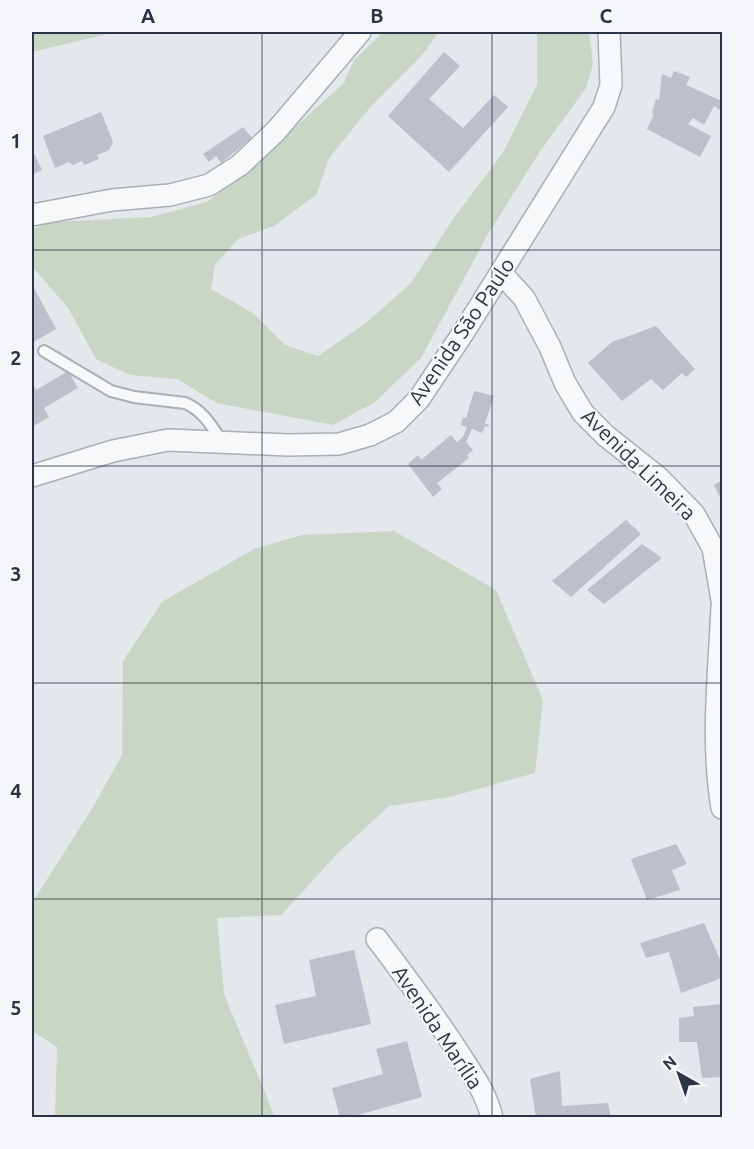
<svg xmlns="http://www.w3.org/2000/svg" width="754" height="1149" viewBox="0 0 754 1149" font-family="Ubuntu,sans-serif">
<rect width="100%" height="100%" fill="#e4e7ec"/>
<!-- green -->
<path fill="#c9d6c5" d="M32,32h78l-7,3 -71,17z
M383,32h56l-17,23 -50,50 -42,52 -14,38 -42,31 -36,13 -23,26 -4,24 43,25 31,31 33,11 48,-33 45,-40 45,-68 46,-61 35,-69v-53h52l4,32 -7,24 -47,65 -51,81 -67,124 -46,44 -42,23 -116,-22 -40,-24 -47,-4 -34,-16 -28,-51 -36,-42v-37l21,-7 98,-5 56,-15 26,-19 111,-100 10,-23z
M394,531l102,59 47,110 -8,73 -85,24 -61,9 -50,46 -58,63 -64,3 7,76 51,123h-220l2,-70 -25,-16v-128l61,-96 29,-52 1,-94 39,-59 92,-53 48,-14z"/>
<!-- building -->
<path fill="#bbc0ca" d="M444,52l16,14 -31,33 34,29 31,-33 14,12 -59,65 -61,-56z
M674,71l16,6 -4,8 36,16v10l-8,-5 -10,19 -11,-7 -5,6 23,12 -11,21 -53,-28 7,-15 -2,-1 4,-14 3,1 3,-26 9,4z
M101,112l12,30 -4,8 -12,5 2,4 -15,6 -2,-4 -10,4 -3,-3 -14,6 -12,-32z
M243,127l9,11 -31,25 -5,-7 -7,6 -6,-8z
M32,149l10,21 -10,5z
M32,284l24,45 -24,14z
M656,326l39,43 -9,8 -4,-4 -19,17 -12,-11 -29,22 -34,-38 24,-21z
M68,371l10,17 -34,20 5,9 -17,10v-45l4,8z
M474,391l20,5 -9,27 4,2 -1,2 -3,-1 -3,7 -10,-4 -6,13 7,8 -6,5 2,3 -32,25 5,6 -9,8 -25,-33 10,-9 3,5 30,-25 6,7 6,-5 4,-10 -6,-2 2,-8 3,1z
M722,480v22l-8,-17z
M626,520l15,14 -70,63 -19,-16z
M642,544l20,14 -58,46 -17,-14z
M676,844l11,20 -15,6 8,20 -33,10 -16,-41z
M704,923l18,41v14l-41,15 -12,-41 -23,6 -6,-15z
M354,950l17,74 -87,20 -9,-39 41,-9 -7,-36z
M722,1004v73l-20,1 -5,-36h-18v-24l15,-2 -1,-9z
M407,1041l15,56 -75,21h-7l-8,-30 51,-14 -7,-25z
M560,1071l2,35 46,-3 3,15h-75l-6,-39z"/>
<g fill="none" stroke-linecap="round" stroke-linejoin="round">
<defs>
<path id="service" d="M44,351l67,40 23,6 51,6c19,8 27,24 38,40"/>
<path id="minor" d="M32,215l80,-15 58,-5 39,-10 31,-20 36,-34 84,-99
M502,274l22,24 26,49 15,36 18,30 23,23 53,42 35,36 19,34 9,52
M32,476l81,-25 55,-11 120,5 51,-1 31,-9 26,-13 23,-23 46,-69 139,-223 7,-22 -2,-53
M722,607c-3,67 -11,135 0,201
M377,939c28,37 56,74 81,113 14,22 28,40 34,66"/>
</defs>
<!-- service casing -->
<use href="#service" stroke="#a9aeb7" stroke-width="14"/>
<!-- minor casing -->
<use href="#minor" stroke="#a9aeb7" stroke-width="24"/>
<!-- service -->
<use href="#service" stroke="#f7f8fa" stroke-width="10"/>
<!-- minor -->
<use href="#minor" stroke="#f7f8fa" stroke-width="21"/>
</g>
<!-- grid -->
<path fill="none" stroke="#2b3445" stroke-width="1.5" stroke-opacity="0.55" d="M262,32v1086M492,32v1086M32,250h690M32,466h690M32,683h690M32,899h690"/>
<g text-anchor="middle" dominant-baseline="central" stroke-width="4.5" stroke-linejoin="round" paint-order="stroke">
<!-- street labels -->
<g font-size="21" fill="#2b3445" stroke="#f4f6f9">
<text transform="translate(461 331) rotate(-56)">Avenida São Paulo</text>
<text transform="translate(639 464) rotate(44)">Avenida Limeira</text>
<text transform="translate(438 1027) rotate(56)">Avenida Marília</text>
</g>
</g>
<!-- border -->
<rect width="754" height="1149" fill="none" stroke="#f4f6f9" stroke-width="66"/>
<!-- north arrow -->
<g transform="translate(679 1074) rotate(320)" stroke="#f4f6f9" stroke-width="4.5" paint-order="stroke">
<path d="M0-4.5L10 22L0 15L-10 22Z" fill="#2b3445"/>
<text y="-9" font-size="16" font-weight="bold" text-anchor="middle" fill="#2b3445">N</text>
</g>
<rect x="33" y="33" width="688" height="1083" fill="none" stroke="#2b3445" stroke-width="2"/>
<g font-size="20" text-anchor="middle" font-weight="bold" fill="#2b3445">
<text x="148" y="23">A</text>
<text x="377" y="23">B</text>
<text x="606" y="23">C</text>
<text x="16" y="148">1</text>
<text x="16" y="365">2</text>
<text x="16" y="581">3</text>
<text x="16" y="798">4</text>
<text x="16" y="1015">5</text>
</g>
</svg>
